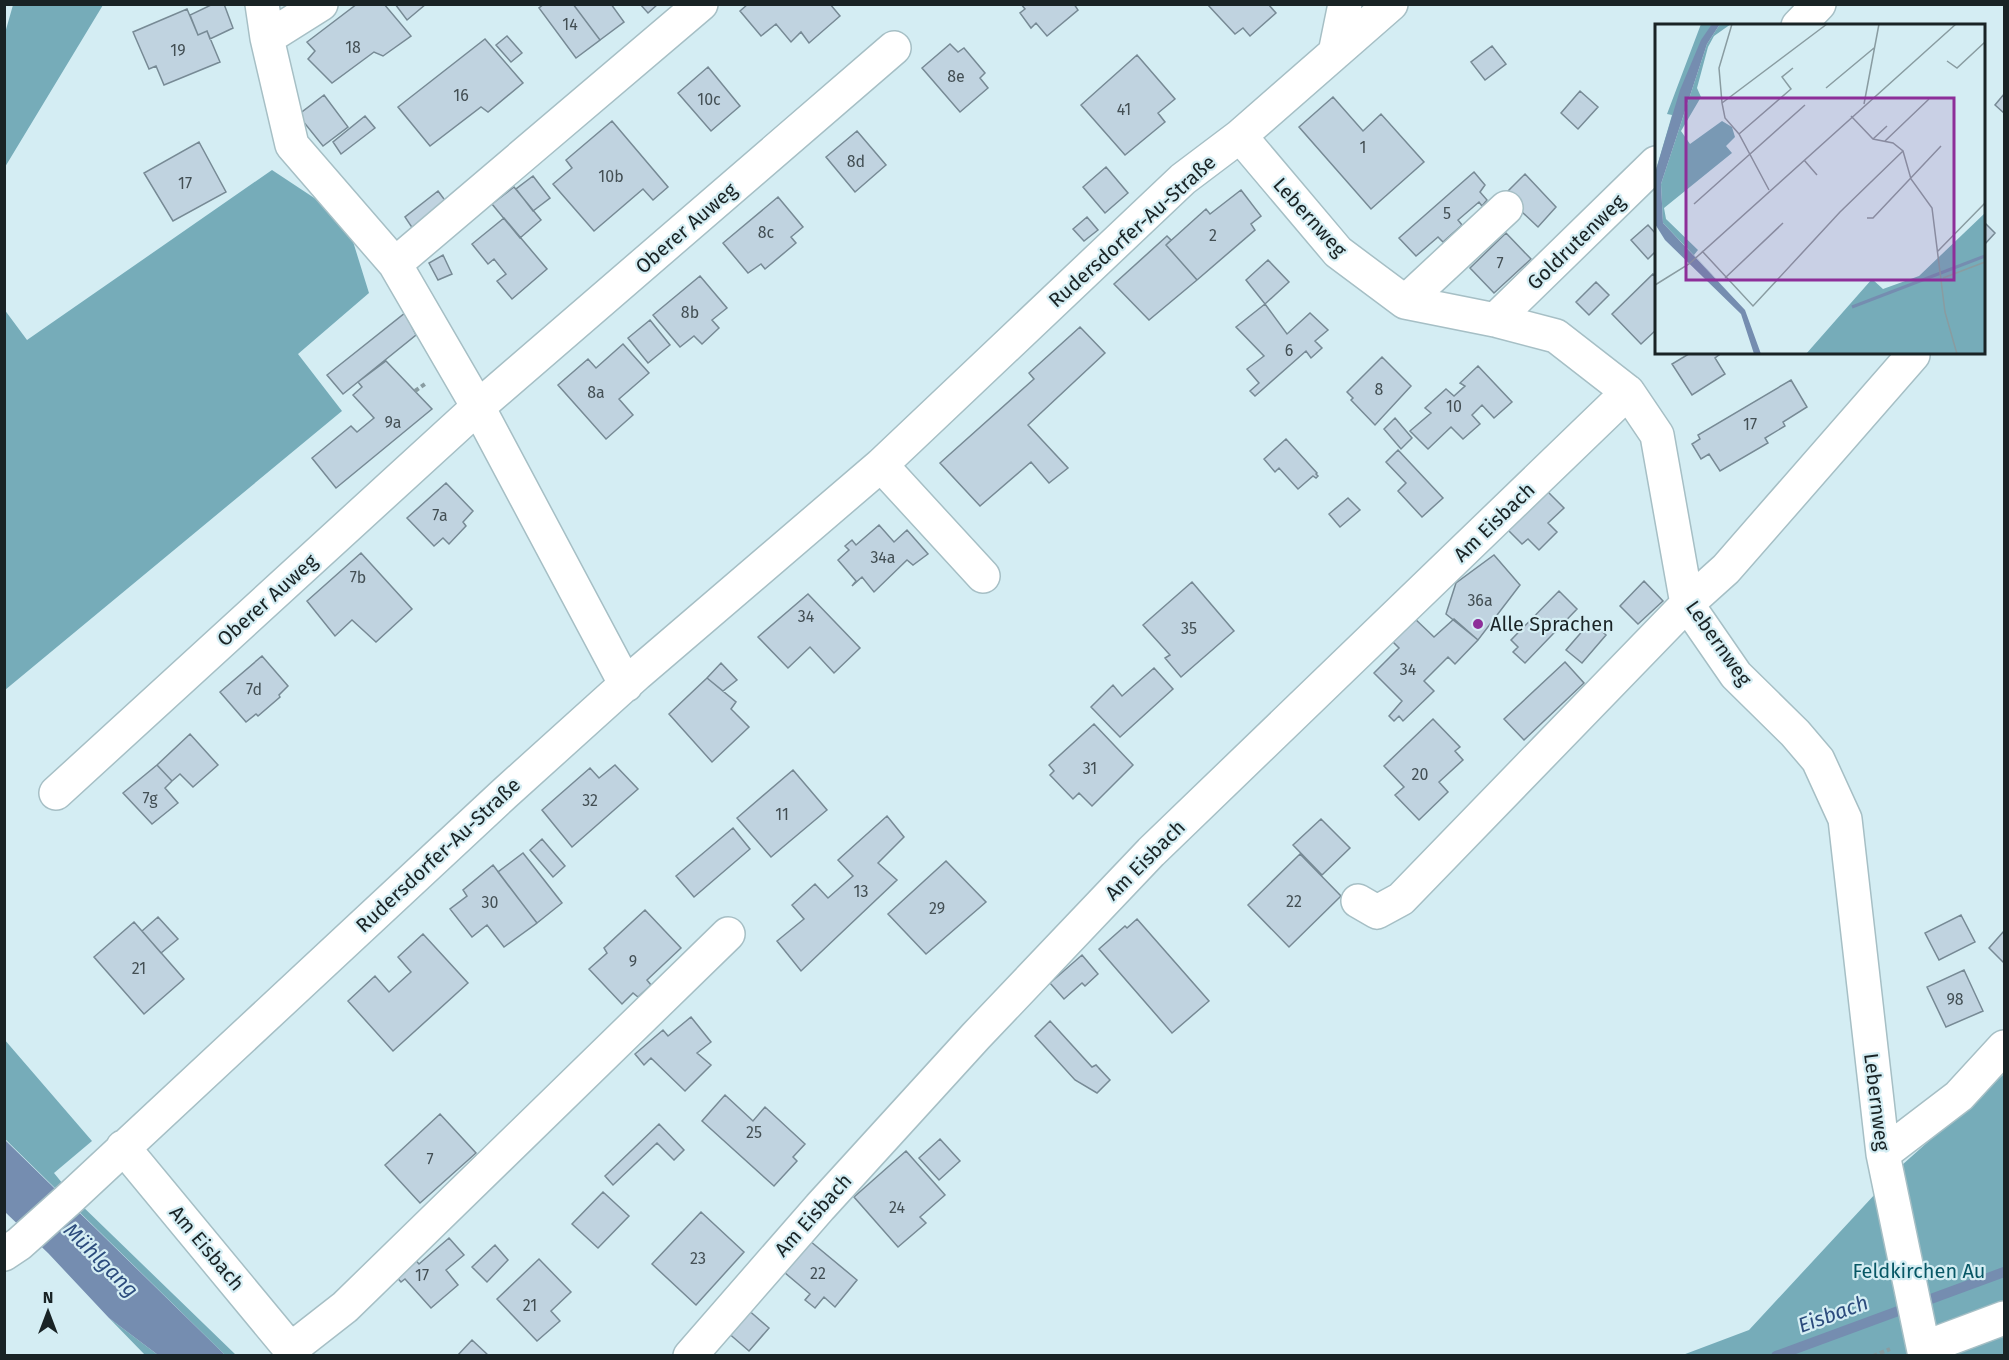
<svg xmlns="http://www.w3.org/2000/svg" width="2009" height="1360" viewBox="0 0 2009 1360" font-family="'Fira Sans',sans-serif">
<rect width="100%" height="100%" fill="#d4edf3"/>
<!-- forest -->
<path fill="#76acb9" d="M13,5h90l-98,162v-134z
M272,170l74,49 23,74 -71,61 44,57 -337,279 -1,-381 23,31z
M4,1039l88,102 -38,32 22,27 160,155h-11l-220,-216z
M2004,1074v281l-324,1 69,-26 153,-165z
M109,1318l49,37h-13z"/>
<!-- water -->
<path fill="#758db0" d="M4,1139l221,216h-67l-49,-37 -61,-65 -43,-41z"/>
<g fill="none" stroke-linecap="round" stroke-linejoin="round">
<!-- stream -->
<path stroke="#758db0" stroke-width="10" d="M1776,1356l228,-84"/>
</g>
<!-- building -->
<path fill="#c0d3e0" stroke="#778a95" stroke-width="1.5" d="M213,4h11l9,24 -23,11 -3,-8 -9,4 -8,-20z
M357,4h27l27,32 -28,20 -9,-4 -42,31 -24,-24 7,-8 -8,-9z
M395,4h31l-19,16z
M544,4h29l27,36 -24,18 -37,-50z
M573,4h38l13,18 -24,18z
M640,4h18l-10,9z
M748,4h82l10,12 -31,27 -8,-11 -10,10 -15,-18 -15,12 -21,-25z
M1021,4h53l4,6 -31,26 -11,-13 -5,5 -11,-15 5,-4z
M1207,4h61l8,9 -26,23 -7,-8 -8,6z
M187,9l11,26 9,-4 13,31 -56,23 -8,-19 -7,3 -16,-37z
M507,36l15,17 -11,9 -15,-17z
M485,39l38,44 -35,29 -7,-5 -51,39 -32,-39z
M950,44l8,8 6,-4 21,25 -5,5 8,10 -28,24 -38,-44z
M1492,46l14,18 -21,16 -14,-18z
M1137,55l38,44 -17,14 7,9 -40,33 -44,-50z
M708,67l32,39 -29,25 -33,-38z
M1580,91l18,16 -20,22 -17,-16z
M2004,94v19l-9,-8z
M324,95l24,32 -25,19 -25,-31z
M1333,97l30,34 18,-17 43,48 -53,47 -72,-82z
M365,116l10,12 -34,26 -8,-12z
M612,121l56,66 -15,13 -10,-11 -49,42 -41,-47 19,-16 -6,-8z
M857,131l29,34 -31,27 -29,-35z
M199,142l27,50 -53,29 -29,-48z
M1106,167l22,26 -23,20 -22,-26z
M1474,172l11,13 -5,7 7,8 -5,6 -3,-4 -21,18 4,5 -19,17 -5,-5 -22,19 -17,-18z
M1525,174l31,33 -18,20 -34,-32z
M533,176l17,22 -17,13 -17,-22z
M514,187l27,33 -21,18 -28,-34z
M1241,190l20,26 -10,8 4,6 -58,50 -31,-35 40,-36 4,5z
M438,191l9,12 -34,26 -8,-12z
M778,197l25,30 -12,10 5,6 -31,26 -4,-5 -13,9 -25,-30z
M1087,217l11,13 -14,11 -11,-12z
M504,218l43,51 -35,30 -15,-18 9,-7 -12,-15 -6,5 -16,-20z
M1984,222l11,11 -11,12z
M1648,225l8,9v17l-8,8 -17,-19z
M1506,233l25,26 -37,34 -24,-25z
M1167,236l4,4 -5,5 31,35 -48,40 -35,-36z
M443,255l9,19 -14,6 -9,-17z
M1268,260l21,22 -24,22 -19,-24z
M1653,274l3,4v52l-15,14 -29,-30z
M700,276l27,32 -15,12 7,8 -17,16 -8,-8 -14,11 -27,-32z
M1596,282l13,13 -20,20 -13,-13z
M1265,304l22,30 23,-21 18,17 -13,11 7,7 -11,10 -5,-7 -51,45 -5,-5 9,-8 -12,-14 17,-13 -28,-29z
M405,313l11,22 -73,59 -16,-19z
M650,320l20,25 -22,18 -20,-25z
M1080,327l25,26 -77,72 40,43 -19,15 -18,-21 -51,44 -40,-43 94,-84 -5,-6z
M623,344l26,29 -30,26 14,16 -27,24 -48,-54 30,-26 8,9z
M1692,352h31l-8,6 10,16 -33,21 -20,-31z
M1382,357l29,29 -36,39 -24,-25 2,-2 -6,-6z
M386,361l46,48 -96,79 -24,-30 39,-32 6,6 17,-14 -21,-23 9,-8 -4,-5z
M1478,366l34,36 -18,16 -12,-13 -10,10 8,9 -17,15 -12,-12 -23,22 -18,-18 21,-18 -6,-5 21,-19 8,7 11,-10 -5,-3z
M1791,380l16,27 -24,15 2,4 -20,12 3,5 -48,28 -11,-17 -8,5 -9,-15 8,-5 -2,-4z
M1395,418l17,20 -11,11 -17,-20z
M1286,439l31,34 -1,1 2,2 -2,2 -3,-2 -15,13 -19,-21 -4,4 -11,-13z
M1398,450l45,48 -21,19 -24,-26 8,-8 -20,-21z
M446,483l27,28 -10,11 3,4 -17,18 -6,-6 -9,8 -27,-28z
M1544,488l20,20 -16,15 9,9 -18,18 -11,-11 -6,5 -17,-17z
M1348,498l12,12 -20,17 -11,-13z
M879,525l15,17 13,-12 21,24 -15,11 -6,-5 -33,32 -12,-15 -10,9 4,-5 -18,-21 11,-10 -4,-4 7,-6 4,5z
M361,553l51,56 -36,33 -24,-22 -17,16 -28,-35z
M1494,555l26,30 -42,55 -32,-26 10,-31z
M1644,581l19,20 -25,23 -18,-18z
M1192,582l42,49 -53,46 -16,-19 5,-3 -27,-30z
M1559,591l18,18 -52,54 -12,-11 5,-5 -7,-7z
M808,594l52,54 -26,25 -24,-26 -22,21 -30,-31z
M1413,617l21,20 20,-18 24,21 -23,24 -7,-7 -24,24 10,10 -31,30 -4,-5 -5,5 -5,-5 13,-15 -28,-28 25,-25 -9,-9z
M1591,621l15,14 -24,28 -16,-13z
M262,656l26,30 -9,9 1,2 -22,19 -2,-2 -10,8 -26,-30z
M1565,662l19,21 -60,57 -20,-21z
M721,663l16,17 -14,11 -16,-13z
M1154,668l19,21 -53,48 -29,-30 22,-22 9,11z
M707,678l29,24 -5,7 18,18 -37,35 -43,-48z
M1433,719l27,28 -5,4 8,9 -24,22 9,10 -29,28 -24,-25 9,-8 -20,-21z
M1094,724l39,41 -41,41 -13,-13 -6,6 -23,-24 4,-4 -5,-6z
M190,734l28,31 -25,22 -13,-13 -8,7 -15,-16z
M157,765l15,16 -7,7 13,15 -26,21 -29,-31z
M615,765l23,24 -66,58 -30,-37 48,-42 9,10z
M793,770l34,40 -56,47 -34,-39z
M887,816l17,21 -26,26 19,17 -96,91 -24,-30 27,-22 -12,-14 23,-21 13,14 25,-22 -15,-16z
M1321,819l29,29 -28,27 -29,-30z
M733,828l17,21 -56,48 -18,-21z
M542,839l23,27 -12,11 -23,-27z
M523,853l39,50 -25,20 -39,-51z
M1300,854l41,42 -52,51 -41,-42z
M946,861l40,41 -60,52 -38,-40z
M493,865l44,58 -33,24 -17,-22 -15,12 -22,-28 17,-13 -4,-6z
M645,910l36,38 -34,32 4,5 -13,12 -5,-4 -11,11 -33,-35 18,-16 -3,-5z
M1961,915l14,27 -36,18 -14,-27z
M158,917l20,22 -17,14 -19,-22z
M1137,919l72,82 -37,32 -73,-84 26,-23 2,2z
M134,922l50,57 -40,35 -50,-57z
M2004,931v32l-15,-15z
M423,934l45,49 -75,68 -45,-50 27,-25 14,16 22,-20 -13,-15z
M1082,955l16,19 -13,12 -3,-3 -18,16 -14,-16z
M1964,970l19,41 -37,16 -19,-40z
M691,1017l20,25 -14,11 14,12 -26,26 -34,-33 -7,7 -9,-11 28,-24 5,6z
M1050,1021l42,46 4,-2 14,15 -13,13 -22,-13 -40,-44z
M725,1095l28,26 12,-14 40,37 -12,13 4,4 -23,25 -72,-65z
M440,1114l36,39 -56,50 -35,-38z
M659,1124l25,26 -10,10 -17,-17 -44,42 -8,-9z
M940,1139l20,22 -21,19 -20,-22z
M906,1151l39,44 -25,22 6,6 -28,24 -44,-50z
M603,1192l26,24 -31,32 -26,-24z
M701,1212l43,40 -48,53 -44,-41z
M804,1236l53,44 -22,27 -11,-10 -9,11 -10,-8 5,-6 -32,-27z
M449,1238l15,17 -18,15 12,15 -27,23 -26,-29 -4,3 -10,-11 19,-17 9,10z
M495,1245l13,15 -21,22 -15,-15z
M539,1259l32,33 -20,19 9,10 -23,20 -40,-42z
M746,1308l23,20 -20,23 -23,-20z
M472,1340l17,16h-32z"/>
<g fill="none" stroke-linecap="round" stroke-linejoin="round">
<defs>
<path id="minor" d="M262,4l5,34 25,107 103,119 83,143 148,278
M1798,26l21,-22
M267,38l54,-34
M1335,53l10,-49
M1240,136l98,116 67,50 90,18 61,16 72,56 29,43 30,169 49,71 59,58 23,27 27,59 38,335 42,202
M395,264l306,-260
M1405,302l101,-94
M1495,320l161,-157
M881,465l102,111
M56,793l422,-386 416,-359
M1358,901l19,11 24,-13 286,-295 39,-35 187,-214
M123,1147l173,209
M1883,1154l76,-58 45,-49
M4,1254l15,-10 49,-44 436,-406 133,-120 244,-209 302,-286 57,-43 151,-132
M1924,1348l80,-30
M290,1350l55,-43 383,-373
M690,1356l130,-149 156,-171 175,-184 477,-460"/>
</defs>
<!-- minor casing -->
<use href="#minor" stroke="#a6bfc5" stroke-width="36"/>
<!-- path -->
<path stroke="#899ca1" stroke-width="4" stroke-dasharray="4.5 3" stroke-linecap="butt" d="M415,391l10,-7
M1873,1356l17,-7"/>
<!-- minor -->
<use href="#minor" stroke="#fff" stroke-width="33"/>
</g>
<!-- markers -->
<circle fill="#8d2f99" stroke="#d4edf3" stroke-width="2" cx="1478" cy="624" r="6"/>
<g text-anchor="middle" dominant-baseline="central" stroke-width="4.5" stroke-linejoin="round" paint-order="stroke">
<!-- number labels -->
<g font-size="16" fill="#434f54">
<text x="570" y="24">14</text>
<text x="353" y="47">18</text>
<text x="178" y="50">19</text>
<text x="956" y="76">8e</text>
<text x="461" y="95">16</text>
<text x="709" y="99">10c</text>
<text x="1124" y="109">41</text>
<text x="1363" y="147">1</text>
<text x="856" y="161">8d</text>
<text x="611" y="176">10b</text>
<text x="185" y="183">17</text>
<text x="1447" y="213">5</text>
<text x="766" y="232">8c</text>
<text x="1213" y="235">2</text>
<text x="1500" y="263">7</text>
<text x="690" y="312">8b</text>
<text x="1289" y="350">6</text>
<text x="1379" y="389">8</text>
<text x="596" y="392">8a</text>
<text x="1454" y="406">10</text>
<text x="393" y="422">9a</text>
<text x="1750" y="424">17</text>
<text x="440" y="515">7a</text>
<text x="883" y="557">34a</text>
<text x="358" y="577">7b</text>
<text x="1480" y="600">36a</text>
<text x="806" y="616">34</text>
<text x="1189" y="628">35</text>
<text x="1408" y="669">34</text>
<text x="254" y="689">7d</text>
<text x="1090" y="768">31</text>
<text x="1420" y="774">20</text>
<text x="150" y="798">7g</text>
<text x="590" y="800">32</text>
<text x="782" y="814">11</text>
<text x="861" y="891">13</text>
<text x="1294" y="901">22</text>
<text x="490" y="902">30</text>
<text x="937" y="908">29</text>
<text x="633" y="961">9</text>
<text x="139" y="968">21</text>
<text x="1955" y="999">98</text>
<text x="754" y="1132">25</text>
<text x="430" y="1159">7</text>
<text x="897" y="1207">24</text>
<text x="698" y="1258">23</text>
<text x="818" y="1273">22</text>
<text x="422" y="1275">17</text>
<text x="530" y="1305">21</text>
</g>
<!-- street labels -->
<g font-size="20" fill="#192325" stroke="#d4edf3">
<text transform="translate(1310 217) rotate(48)">Lebernweg</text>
<text transform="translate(686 228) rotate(-41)">Oberer Auweg</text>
<text transform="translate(1132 231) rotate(-42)">Rudersdorfer-Au-Straße</text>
<text transform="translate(1576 242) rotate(-44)">Goldrutenweg</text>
<text transform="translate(1494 522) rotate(-44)">Am Eisbach</text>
<text transform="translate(267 600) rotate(-42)">Oberer Auweg</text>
<text transform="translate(1719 643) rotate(55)">Lebernweg</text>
<text transform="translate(438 855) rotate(-43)">Rudersdorfer-Au-Straße</text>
<text transform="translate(1145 860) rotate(-45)">Am Eisbach</text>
<text transform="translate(1877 1102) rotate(83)">Lebernweg</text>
<text transform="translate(813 1215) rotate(-48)">Am Eisbach</text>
<text transform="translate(207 1248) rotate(50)">Am Eisbach</text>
</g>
<!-- poi labels -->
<g font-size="20" fill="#192325" stroke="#d4edf3" text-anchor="start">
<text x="1490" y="624">Alle Sprachen</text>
</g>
<!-- park labels -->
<g font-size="20" fill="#075765" stroke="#d4edf3">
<text x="1919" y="1271">Feldkirchen Au</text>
</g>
<!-- water labels -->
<g font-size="21" font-style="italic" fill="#2c4c7d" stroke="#d4edf3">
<text transform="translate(101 1260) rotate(45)">Mühlgang</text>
<text transform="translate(1833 1314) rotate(-20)">Eisbach</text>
</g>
</g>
<!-- overview -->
<g transform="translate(1655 24)">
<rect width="330" height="330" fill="#d4edf3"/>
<path d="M46,0h11l-57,149 17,-58 -5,-1zM65,0h11l-17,12 -6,11 -11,41 4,9 -20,34 9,13 32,-23 10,6 3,10 -9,9 6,7 -68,55 2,11 32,31 -4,5 34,36 -65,-68 -2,-39 46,-140zM330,189v141h-179l66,-75 11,10 36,-13z" fill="#76acb9"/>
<path d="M57,0h8l-13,20 -46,140 2,39 82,87 16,44h-7l-13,-40 -76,-74 -10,-16v-51l25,-83 21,-50z" fill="#758db0"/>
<path fill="none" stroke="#758db0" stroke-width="3" d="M197,283l133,-51"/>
<path fill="none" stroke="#899ca1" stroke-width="1.5" d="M77,0l-13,44 3,35 3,15 14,16 30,56M292,37l10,7 28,-26M171,64l48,-40M67,79l105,-79M209,80l15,-80M196,92l22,23 20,4 10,8 8,28 21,29 13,104 12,42M84,110l52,-45 -9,-12 11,-9M218,115l14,-13M230,117l44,-42M149,136l13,15M39,180l111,-99M212,194h6l68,-72M47,227l51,55 87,-94 63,-61M282,228l48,-49M70,254l58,-55M288,254l42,-16M0,261l34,-21 267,-240"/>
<path fill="#8d2f99" fill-opacity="0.15" stroke="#8d2f99" stroke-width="3" d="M31,74h268v182h-268z"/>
<rect width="330" height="330" fill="none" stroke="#192325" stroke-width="3"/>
</g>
<!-- border -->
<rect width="2009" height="1360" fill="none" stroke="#192325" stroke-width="12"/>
<!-- north arrow -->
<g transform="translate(48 1312)" stroke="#d4edf3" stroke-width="4.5" paint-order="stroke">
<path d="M0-4.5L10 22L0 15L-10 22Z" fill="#192325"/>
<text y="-9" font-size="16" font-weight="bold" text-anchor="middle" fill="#192325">N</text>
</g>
</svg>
